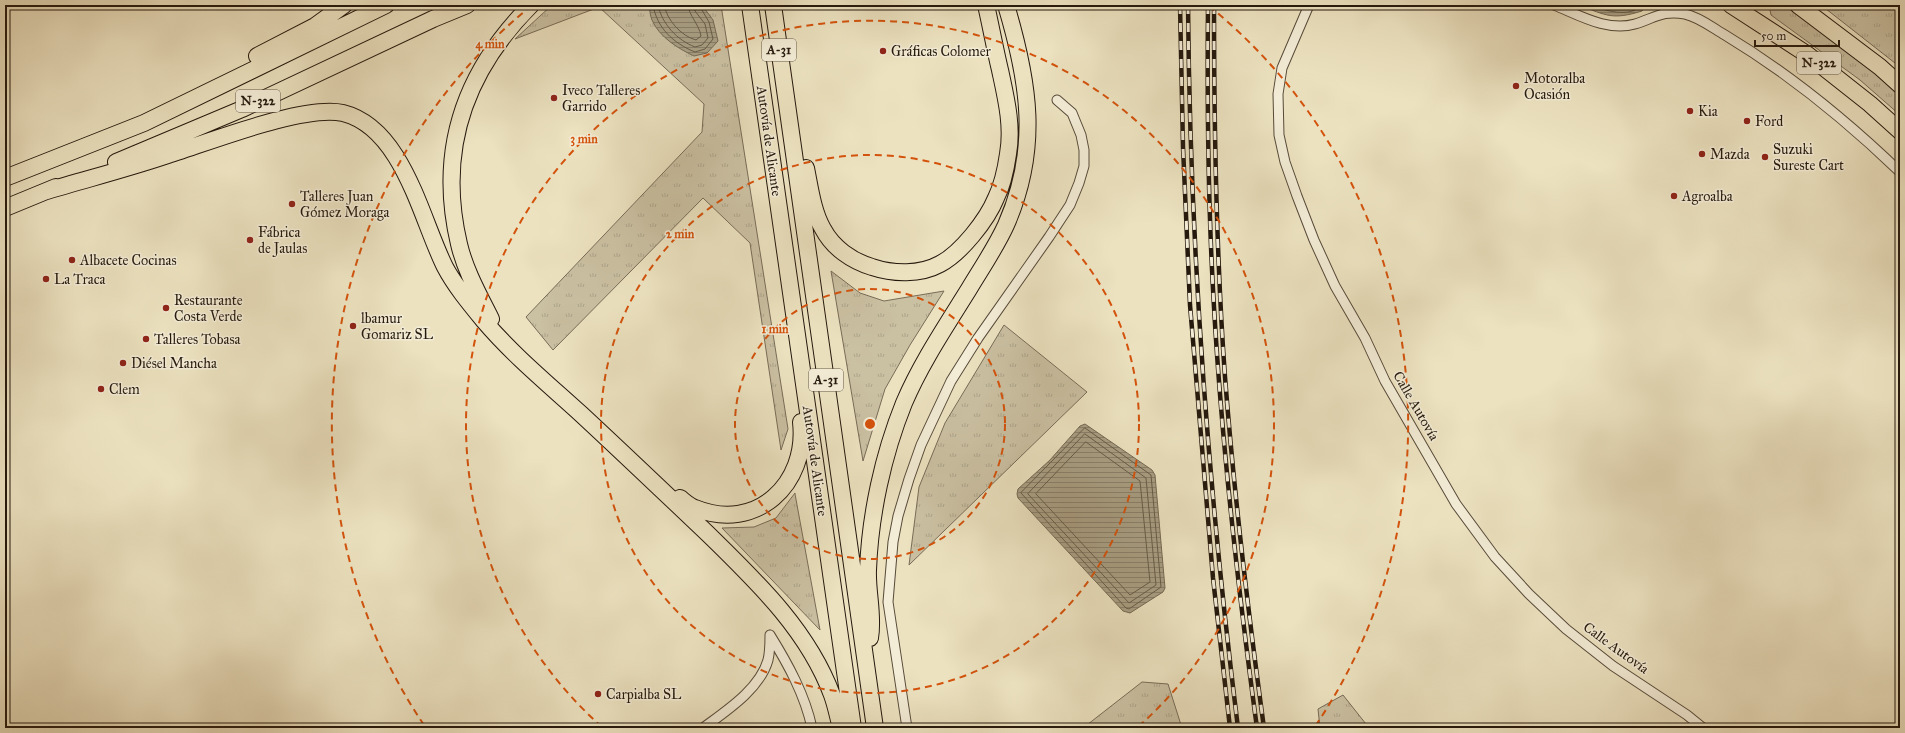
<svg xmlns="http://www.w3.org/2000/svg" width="1905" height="733" viewBox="0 0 1905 733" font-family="'IM FELL Great Primer',serif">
<defs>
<pattern id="grass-tufts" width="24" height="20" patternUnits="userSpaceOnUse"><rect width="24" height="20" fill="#cac0a2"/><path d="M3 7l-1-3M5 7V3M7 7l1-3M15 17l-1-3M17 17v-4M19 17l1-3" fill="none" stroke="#ada48a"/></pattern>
<pattern id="water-rules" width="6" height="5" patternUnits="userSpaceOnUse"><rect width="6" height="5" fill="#a89e83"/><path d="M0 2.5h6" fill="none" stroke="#89806a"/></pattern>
</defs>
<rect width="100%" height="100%" fill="#ece2c0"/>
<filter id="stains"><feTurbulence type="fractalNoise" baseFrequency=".005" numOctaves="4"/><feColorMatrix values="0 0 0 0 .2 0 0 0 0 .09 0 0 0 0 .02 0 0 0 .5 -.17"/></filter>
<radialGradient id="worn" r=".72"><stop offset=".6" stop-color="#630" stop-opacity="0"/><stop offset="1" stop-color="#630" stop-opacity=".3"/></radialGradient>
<!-- grass -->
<path fill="url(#grass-tufts)" stroke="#786c58" d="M552,5h169l67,424 -7,21 -31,-207 -47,-45 -150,152 -27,-33 176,-185 2,-28 -105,-97 -84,32z
M1769,5h14l26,16 49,37 42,37v20l-40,-35 -89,-65z
M1821,5h79v62z
M831,271l29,22 24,8 60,-10 -34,54 -25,44 -22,72z
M1004,325l83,67 -178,173 10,-78 26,-64z
M795,493v1l25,136 -98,-102 32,-1 22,-9z
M1142,682l26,2 14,44h-99z
M1343,695l23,29 2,4h-48l-2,-19z"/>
<!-- water -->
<path fill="url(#water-rules)" stroke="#746954" d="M649,5h53l11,15 5,21 -11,12 -13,3c-15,-7 -35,-19 -42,-36 -2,-4 -2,-10 -3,-15z
M1579,5h62l4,1 -3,5c-29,9 -35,5 -63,-6z
M1085,424l67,46 3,5 10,113 -2,4 -33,21 -7,-2 -105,-113 -1,-4 1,-5 32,-29 30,-34z"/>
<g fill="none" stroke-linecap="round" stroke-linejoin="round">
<!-- shore -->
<path stroke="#665c48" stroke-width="1" d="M653,5c4,23 20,38 42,47l10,-3 8,-10 -4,-17 -10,-17
M658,5c4,19 19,35 37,42l7,-2 6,-7 -3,-14 -10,-13 -1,-6
M664,5c3,15 17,31 32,35l5,-4c-2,-12 -12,-20 -13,-31
M1590,5c13,5 41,14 51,0
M1085,428l66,47 10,112 -32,22 -3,-1 -105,-115z
M1085,434l61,44 10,107 -27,18 -101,-109z
M1086,442l54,39 10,101 -20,13 -94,-101z"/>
<defs>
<path id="street" d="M1309,5l-27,63 -4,26 1,41 6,27 12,34 17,44 21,46 30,52 20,43 71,123 39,53 34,37 37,35 47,37 74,49 16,13
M1554,5c25,10 53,27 81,19 20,-6 27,-14 50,-10 14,3 28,14 40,21 63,38 122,86 175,137
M770,635c18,29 35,60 42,93
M703,728c23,-17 57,-39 65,-68 2,-8 2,-17 2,-25
M907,728l-19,-126 5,-60 5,-26 11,-37 12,-34 30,-64 27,-43 71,-101 21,-32 9,-22 5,-17v-16l-3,-15 -9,-22 -15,-13"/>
<path id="highway" d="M750,5l103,723
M773,5l102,723
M1731,5l77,50 62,49 30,27
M1798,5l82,62 20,18
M257,56l58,-30 29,-21
M116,162l126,-53 191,-90 34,-14
M806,168c4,20 7,44 17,61 10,19 29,32 49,38 21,7 48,8 68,-3 21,-11 47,-44 56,-66 6,-12 10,-30 12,-44 5,-28 -2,-56 -8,-84 -5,-21 -9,-43 -14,-65
M5,178l139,-55 242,-118
M47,191c40,-12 79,-22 118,-35 42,-13 139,-52 178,-43 60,15 78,106 102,154 10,19 25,37 39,54 29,34 64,63 97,93 42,39 84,79 126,119 49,48 101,97 125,162 4,11 6,22 9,33
M5,208l51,-21
M491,319c-12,-24 -26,-49 -32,-75 -22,-93 5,-172 72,-239
M680,498c4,3 9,8 15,10 61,25 113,-24 106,-86
M870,638c4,-22 -3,-46 -2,-68 2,-55 15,-115 36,-167 17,-40 42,-77 65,-114 12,-20 27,-42 37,-64 34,-77 23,-143 0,-220"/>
</defs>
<!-- street casing -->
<use href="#street" stroke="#574b3a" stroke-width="11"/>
<!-- highway casing -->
<use href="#highway" stroke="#25190d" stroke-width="18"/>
<!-- street -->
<use href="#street" stroke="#f3ecd6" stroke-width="9"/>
<!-- highway -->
<use href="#highway" stroke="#ece2c0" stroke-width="16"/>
<defs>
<path id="rail" d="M1180,5l3,142 7,158 23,273 17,150
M1188,5c2,242 20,483 50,723
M1208,5c-1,101 0,202 6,302 8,141 24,281 43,421
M1214,5c0,124 2,248 11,372 9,117 23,234 39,351"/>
</defs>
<!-- rail casing -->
<use href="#rail" stroke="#25190d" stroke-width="4.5"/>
<!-- rail -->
<use href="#rail" stroke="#f3ecd6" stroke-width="3" stroke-dasharray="9" stroke-linecap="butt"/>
</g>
<!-- distance rings -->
<g fill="none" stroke="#d4530c" stroke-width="2" stroke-dasharray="7 5">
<circle cx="870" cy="424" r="135"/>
<circle cx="870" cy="424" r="269"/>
<path d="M602 727A404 404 0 1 1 1138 727"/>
<path d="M424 725A538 538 0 0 1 531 6M1209 6A538 538 0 0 1 1316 725"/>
</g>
<!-- markers -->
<g fill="#8f2418" stroke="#f3ecd6" stroke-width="1.5">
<circle cx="883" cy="51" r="4"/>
<circle cx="1516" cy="86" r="4"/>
<circle cx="554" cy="98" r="4"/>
<circle cx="1690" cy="111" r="4"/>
<circle cx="1747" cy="121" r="4"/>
<circle cx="1702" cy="154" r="4"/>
<circle cx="1765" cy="157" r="4"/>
<circle cx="1674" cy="196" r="4"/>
<circle cx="292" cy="204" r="4"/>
<circle cx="250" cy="240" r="4"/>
<circle cx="72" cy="260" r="4"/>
<circle cx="46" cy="279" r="4"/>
<circle cx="166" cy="308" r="4"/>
<circle cx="353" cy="326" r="4"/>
<circle cx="146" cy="339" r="4"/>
<circle cx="123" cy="363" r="4"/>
<circle cx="101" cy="389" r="4"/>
<circle cx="598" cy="694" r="4"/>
</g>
<g text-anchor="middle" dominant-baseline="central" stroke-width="3" stroke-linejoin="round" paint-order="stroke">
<!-- shield labels -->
<g fill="#f3ecd6" stroke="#635849" stroke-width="1">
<rect x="762" y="39" width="34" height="22" rx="3"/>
<rect x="1797" y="52" width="44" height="22" rx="3"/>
<rect x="236" y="90" width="44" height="22" rx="3"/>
<rect x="809" y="369" width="34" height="22" rx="3"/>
</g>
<g font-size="13" font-weight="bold" fill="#25190d">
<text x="779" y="50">A-31</text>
<text x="1819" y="63">N-322</text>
<text x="258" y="101">N-322</text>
<text x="826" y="380">A-31</text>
</g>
<!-- poi labels -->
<g font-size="14" fill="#25190d" stroke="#f3ecd6" text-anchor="start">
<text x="891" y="51">Gráficas Colomer</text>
<text x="1524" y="78">Motoralba<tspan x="1524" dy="16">Ocasión</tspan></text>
<text x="562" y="90">Iveco Talleres<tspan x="562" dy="16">Garrido</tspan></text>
<text x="1698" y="111">Kia</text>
<text x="1755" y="121">Ford</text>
<text x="1773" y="149">Suzuki<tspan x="1773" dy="16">Sureste Cart</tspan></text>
<text x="1710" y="154">Mazda</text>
<text x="300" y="196">Talleres Juan<tspan x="300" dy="16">Gómez Moraga</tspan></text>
<text x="1682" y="196">Agroalba</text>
<text x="258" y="232">Fábrica<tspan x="258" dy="16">de Jaulas</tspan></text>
<text x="80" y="260">Albacete Cocinas</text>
<text x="54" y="279">La Traca</text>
<text x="174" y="300">Restaurante<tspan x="174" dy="16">Costa Verde</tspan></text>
<text x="361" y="318">lbamur<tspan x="361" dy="16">Gomariz SL</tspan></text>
<text x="154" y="339">Talleres Tobasa</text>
<text x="131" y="363">Diésel Mancha</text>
<text x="109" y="389">Clem</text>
<text x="606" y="694">Carpialba SL</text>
</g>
<!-- street labels -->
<g font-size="14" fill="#25190d" stroke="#f3ecd6">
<text transform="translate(769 141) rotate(82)">Autovía de Alicante</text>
<text transform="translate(1416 406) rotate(60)">Calle Autovía</text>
<text transform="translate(815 461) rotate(82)">Autovía de Alicante</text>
<text transform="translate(1616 648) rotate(36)">Calle Autovía</text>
</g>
</g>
<circle cx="870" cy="424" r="6" fill="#d4530c" stroke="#f3ecd6" stroke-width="2"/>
<g font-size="12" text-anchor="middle" font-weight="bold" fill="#d4530c" stroke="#f3ecd6" stroke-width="3" stroke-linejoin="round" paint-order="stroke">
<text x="490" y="48">4 min</text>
<text x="584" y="143">3 min</text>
<text x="680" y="238">2 min</text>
<text x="775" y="333">1 min</text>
</g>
<!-- margin -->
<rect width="1905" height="733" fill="none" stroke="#ece2c0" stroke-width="20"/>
<rect x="6" y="6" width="1893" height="721" fill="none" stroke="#25190d" stroke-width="2"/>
<rect x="10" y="10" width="1885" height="713" fill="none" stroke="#25190d"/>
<!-- scale -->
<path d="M1755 40v6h84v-6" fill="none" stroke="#25190d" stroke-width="2"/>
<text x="1761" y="40" font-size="12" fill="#25190d" stroke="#f3ecd6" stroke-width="3" paint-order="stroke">50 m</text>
<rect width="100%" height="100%" filter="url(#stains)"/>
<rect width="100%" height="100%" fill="url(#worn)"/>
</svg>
